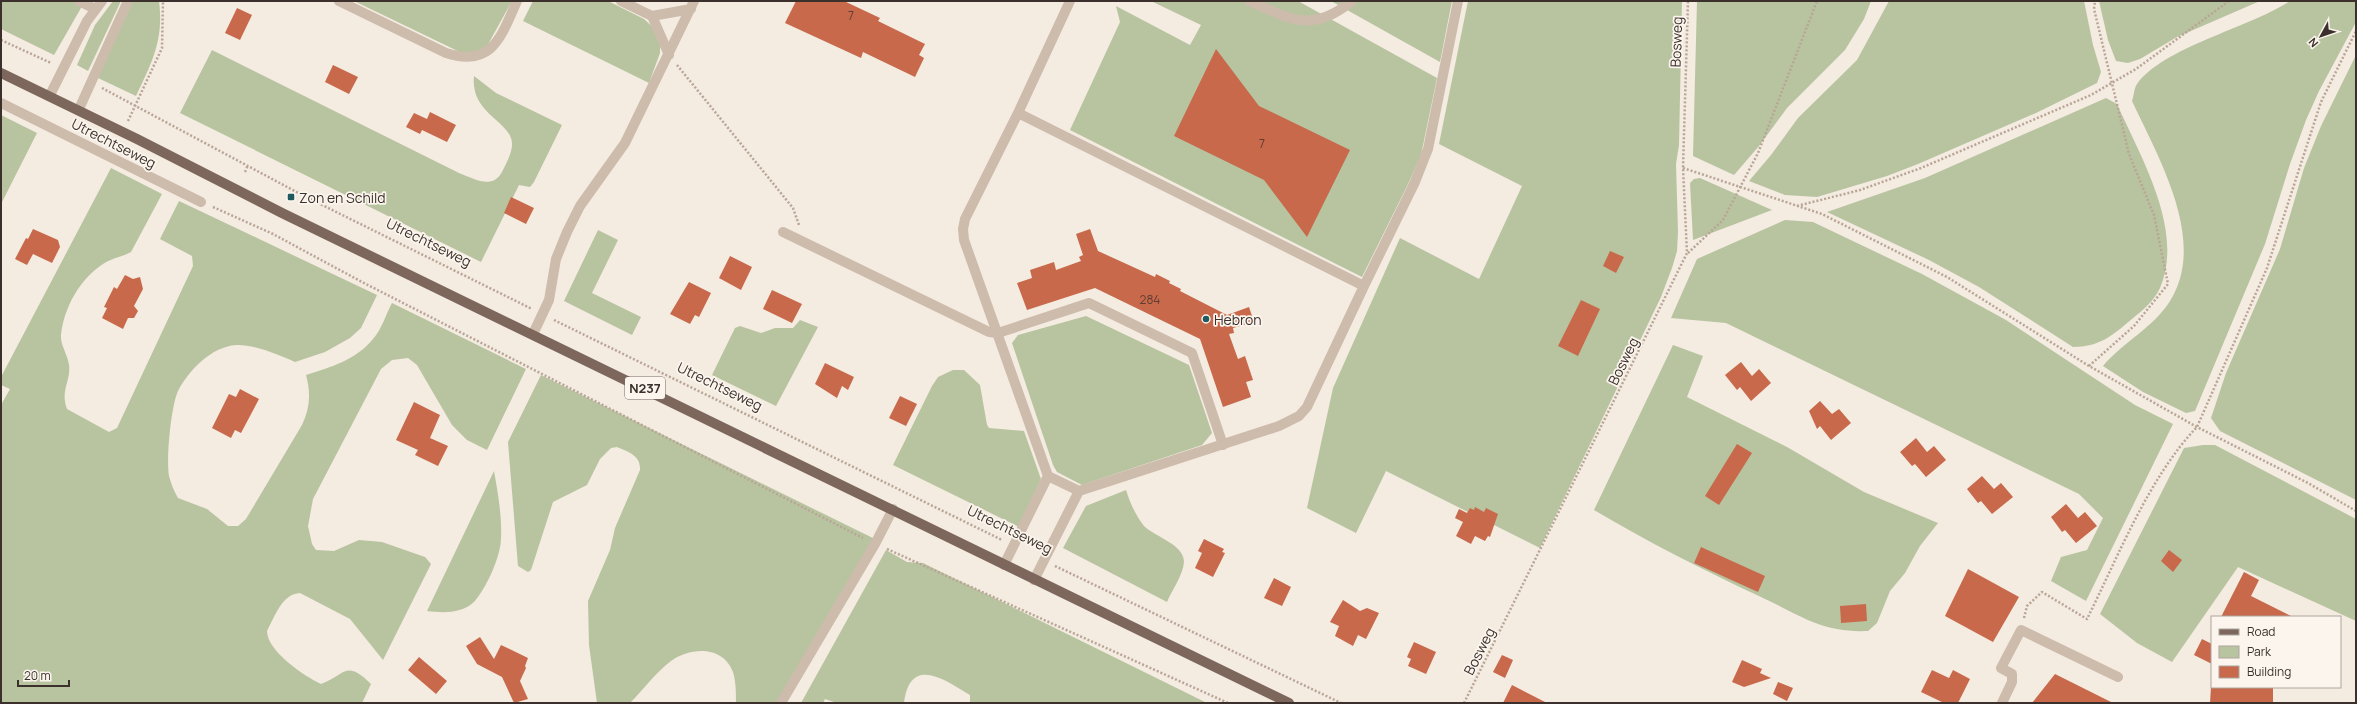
<svg xmlns="http://www.w3.org/2000/svg" width="2357" height="704" viewBox="0 0 2357 704" font-family="Manrope,sans-serif">
<rect width="100%" height="100%" fill="#f4ebe1"/>
<!-- green -->
<path fill="#b8c4a0" d="M1,1h84l-31,54 -53,-26z
M113,1h8l-33,70 -11,-6 18,-40z
M132,1h27c5,39 -7,61 -23,95l-38,-18z
M354,1h158l-26,47 -20,7z
M533,1h75l36,18 16,15v19l-11,30 -126,-62z
M1151,1h147l139,77 -16,77 -11,25 -48,97 -292,-147 50,-108 -4,-16 74,39 11,-20z
M1331,1h121l-12,61z
M1468,1h214l-3,144 -3,19 2,68 -1,19 -5,17 -11,29 -121,251 -154,-77 -30,62 -49,-25 26,-120 67,-150 79,41 43,-93 -83,-42z
M1697,1h174l-7,18 -19,31 -58,58 -28,38 -25,29 -41,-19z
M1889,1h195l9,44 8,27 -4,11 -61,30 -118,51 -31,12 -70,21 -32,-2 -36,-14 22,-26 27,-37 59,-58z
M2099,1h161l-83,36 -37,22 -12,4 -12,-2 -8,-21z
M2290,1h66v21l-37,69 -13,29 -16,44 -25,80 -70,167 -9,2 -43,-21 -40,-26c20,-24 50,-38 67,-65 38,-60 -12,-144 -38,-200 2,-5 2,-13 5,-17 27,-37 112,-56 153,-83z
M212,50l247,123c16,6 33,17 43,-1 4,-8 9,-17 10,-26 2,-25 -42,-30 -38,-70l22,17 66,32 -28,57 -4,5 -11,-2 -38,77 -301,-149z
M2356,55v445l-136,-69 -9,-13 15,-45 54,-124 24,-81 17,-42z
M2106,98l11,6c23,52 68,126 43,184 -6,13 -17,22 -28,31 -20,17 -33,28 -59,28l-94,-60 -50,-27 -102,-48 98,-34z
M1,115l36,18 -36,71z
M111,168l51,26 -31,58c-9,5 -19,6 -28,12 -23,15 -39,43 -42,71 -1,10 7,20 8,30 2,16 -9,26 -2,44l42,23 8,-4 76,-162 -1,-10 -32,-17 19,-38 198,94 -16,33 -11,10 -25,14 -30,10c-16,-7 -42,-18 -59,-17 -25,2 -47,25 -58,46 -7,15 -12,68 -9,85 2,8 5,15 9,22l29,11 21,17h10l8,-7 56,-94c8,-17 9,-32 4,-50 25,-8 50,-15 67,-36 9,-10 13,-25 19,-36l134,66 -39,81 -20,-10 -15,-15 -35,-60 -9,-7 -16,2 -11,9 -68,130 -5,27 4,18 4,6 18,1 25,-11 23,2 43,15 6,7 -48,96 -33,-41 -50,-26c-18,1 -25,23 -33,38 0,20 37,45 54,53 25,-9 24,-25 50,0l-9,19h-361v-298l9,-16 -9,-4v-8z
M1700,178l72,32 -79,30 -3,-57 4,-4z
M1785,220l28,2 109,52 84,46 129,85 38,19 -87,177 -35,-20 10,-24 26,-7 16,-32 -24,-24 -353,-171 -55,-5 26,-59z
M598,230l20,10 -26,53 49,24 -9,18 -68,-34z
M1086,316l103,49 23,68 -10,12 -120,40 -25,-13 -4,-7 -41,-122 6,-8z
M800,320l18,7 -42,79 -64,-31 23,-47 5,-2 21,7 14,-5h18z
M1673,345l30,11 -16,41 100,50 77,45 74,31 -18,23 -15,27 -15,18 -13,32 -9,8c-47,2 -68,-16 -109,-35 -56,-26 -111,-54 -165,-86z
M953,370h11l16,15 7,40 2,3 35,3 17,48 -22,48 -126,-62 39,-79 6,-9z
M541,375l336,165 -91,163h-50c0,-10 0,-21 -3,-31 -10,-27 -43,-25 -62,-11 -15,11 -28,29 -41,42h-33l-8,-58 -1,-44 22,-51 5,-22 25,-58c1,-14 -11,-18 -23,-23l-6,1 -11,11 -13,26 -34,17 -22,68 -3,2 -10,-6 -10,-124z
M2203,445h12l141,74v102l-118,-54 -66,95 -35,-19 -37,-29 84,-166z
M494,471c4,22 8,45 7,67 0,18 -15,51 -27,64 -13,12 -32,11 -47,9z
M1126,490c4,13 10,26 18,36 11,11 40,18 40,36 -1,13 -12,28 -17,40l-104,-54 23,-42z
M886,550l21,12 16,1 284,140h-237v-8c-26,-16 -60,-40 -66,8h-67l-12,-4 -2,4h-22z"/>
<!-- building -->
<path fill="#c8694b" d="M796,1h48l36,17 -2,3 47,23 -6,11 5,3 -9,19 -52,-25 -2,6 -76,-35z
M237,8l15,7 -12,25 -15,-7z
M1216,49l43,57 91,44 -43,87 -43,-57 -90,-44z
M333,65l25,12 -9,17 -24,-12z
M430,112l26,13 -9,17 -25,-12 -2,4 -14,-7 8,-14 13,6z
M511,197l23,11 -8,16 -22,-11z
M33,229l25,11 2,7 -8,16 -19,-9 -6,11 -12,-6 11,-21 2,1z
M1090,229l8,22 57,26 1,-3 14,7 -1,2 12,6 -1,2 47,24 22,-8 5,15 -21,6 1,5 -5,1 9,25 7,-3 8,24 -7,2 5,15 -28,10 -23,-68 -105,-51 -68,22 -10,-27 15,-5 -2,-8 24,-8 2,8 25,-9 -2,-4 4,-2 -7,-21z
M1610,251l14,6 -8,16 -13,-7z
M730,256l22,11 -11,23 -22,-12z
M125,275l8,4 7,-2 3,12 -9,17 4,5 -4,7h-6l-5,11 -21,-11 5,-10 -3,-1 10,-20 3,2z
M689,282l22,11 -12,24 -4,-2 -5,9 -20,-10z
M772,290l30,14 -10,19 -29,-14z
M1581,300l19,9 -22,47 -20,-10z
M1741,362l11,14 7,-7 12,14 -20,18 -11,-14 -3,3 -12,-15z
M825,363l29,14 -6,13 -6,-4 -5,12 -22,-14z
M240,389l19,10 -18,34 -6,-3 -4,8 -19,-10 17,-34 7,3z
M900,396l17,8 -11,22 -17,-8z
M1820,401l12,13 7,-5 12,14 -20,17 -11,-14 -3,3 -8,-18z
M414,402l26,13 -10,23 18,8 -10,20 -23,-11 3,-5 -22,-10z
M1916,438l11,14 7,-6 12,14 -20,17 -11,-13 -3,2 -12,-14z
M1737,444l15,9 -33,52 -14,-9z
M1982,476l12,13 7,-6 12,14 -21,17 -11,-13 -3,2 -11,-14z
M2066,504l12,14 7,-6 12,14 -21,17 -11,-13 -3,2 -11,-15z
M1475,507l9,5 2,-4 12,6 -8,23 -2,-1 -3,5 -10,-5 -4,8 -15,-8 7,-14 -8,-4 4,-9 8,4 3,-5 4,2z
M1204,539l20,10 -2,3 3,1 -12,24 -18,-9 7,-15 -4,-2z
M1701,547l64,29 -7,16 -64,-29z
M2169,550l13,10 -9,12 -12,-11z
M1968,569l51,28 -26,45 -48,-26z
M2244,572l15,8 -8,16 42,21h-72z
M1274,578l17,9 -9,19 -18,-8z
M1343,600l17,11 7,-3 12,5 -13,26 -8,-4 -5,11 -18,-10 4,-10 -9,-4z
M1866,604l1,17 -26,2 -1,-17z
M480,637l14,22 7,-14 27,13 -3,8 1,2 -6,13 8,18 -14,4 -12,-26 -25,-13 -11,-18z
M2202,639l10,5v20l-18,-9z
M1414,642l22,10 -10,22 -18,-8 3,-7 -4,-2z
M1502,655l11,5 -8,18 -12,-6z
M419,657l28,24 -11,13 -28,-24z
M1742,660l20,9 -2,4 11,5 -27,9 -12,-5z
M1932,670l17,8 4,-8 17,9 -12,24h-14l-23,-11z
M2055,674l58,29h-81z
M1778,682l15,6 -6,13 -14,-7z
M1512,685l35,18h-44z
M2211,687h62v16h-63z"/>
<g fill="none" stroke-linecap="round" stroke-linejoin="round">
<!-- path -->
<path stroke="#b9a596" stroke-width="2.5" stroke-dasharray="2 2" stroke-linecap="butt" d="M1,40l50,23
M677,65l116,143 6,17
M102,88l202,108 228,113
M128,121l34,-73 1,-47
M1683,168l139,46 125,63 142,89 108,61 111,56 48,28
M245,172l3,-7
M302,200l2,-4
M1797,206l63,-16 61,-22 170,-73 45,-26 93,-68
M213,207l60,27 89,48 501,256
M1688,253l35,-33 35,-67 59,-152
M554,320l448,220
M2089,366l45,-40 34,-42 -14,-69 -25,-61 -35,-145 1,-8
M887,549l341,154
M1055,566l286,137
M2024,618l3,-12 15,-14 45,27c31,-62 62,-142 110,-192l70,-159 54,-166 35,-71
M1464,703l223,-450 -4,-85 5,-167"/>
<!-- service -->
<path stroke="#cdbbac" stroke-width="10" d="M79,1l16,8
M339,1l107,52c46,15 55,-16 71,-52
M621,1l31,15 17,39
M652,16l39,-7
M783,232l206,100 9,1 91,-30 103,50 31,92
M533,334l16,-34 7,-41 11,-27 13,-26 45,-63 69,-142
M781,703l94,-159 18,-35
M2002,703l10,-21v-8l-11,-6 20,-38 97,47"/>
<!-- minor -->
<path stroke="#cdbbac" stroke-width="10" d="M1070,1l-52,112 -53,106 -2,10 1,11 84,236 31,15
M1249,1c42,18 62,33 103,0
M50,95l37,-74 15,-20
M1,103l200,99
M79,109l49,-108
M1018,113l346,173 -57,121 -8,9 -20,10 -200,65 -45,89
M1364,286l51,-104 13,-33 30,-148
M1004,565l44,-89"/>
<!-- primary -->
<path stroke="#7d675c" stroke-width="10" d="M1,73l136,66 145,74 1007,490"/>
</g>
<!-- markers -->
<g fill="#1f5a5e" stroke="#fbf5ee" stroke-width="1.5">
<rect x="287" y="193" width="8" height="8" rx="2"/>
<circle cx="1206" cy="319" r="4"/>
</g>
<g text-anchor="middle" dominant-baseline="central" stroke-width="3.5" stroke-linejoin="round" paint-order="stroke">
<!-- number labels -->
<g font-size="12" fill="#5e3e33">
<text x="851" y="15">7</text>
<text x="1262" y="143">7</text>
<text x="1150" y="299">284</text>
</g>
<!-- shield labels -->
<rect fill="#fbf5ee" stroke="#756b66" stroke-width="1" x="625" y="377" width="40" height="22" rx="3"/>
<g font-size="13" font-weight="bold" fill="#3b302b">
<text x="645" y="388">N237</text>
</g>
<!-- street labels -->
<g font-size="14" fill="#3b302b" stroke="#fbf5ee">
<text transform="translate(1676 42) rotate(-88)">Bosweg</text>
<text transform="translate(114 143) rotate(27)">Utrechtseweg</text>
<text transform="translate(429 242) rotate(26)">Utrechtseweg</text>
<text transform="translate(1623 361) rotate(-64)">Bosweg</text>
<text transform="translate(720 386) rotate(26)">Utrechtseweg</text>
<text transform="translate(1010 529) rotate(26)">Utrechtseweg</text>
<text transform="translate(1479 651) rotate(-63)">Bosweg</text>
</g>
<!-- poi labels -->
<g font-size="14" fill="#3b302b" stroke="#fbf5ee" text-anchor="start">
<text x="299" y="197">Zon en Schild</text>
<text x="1214" y="319">Hebron</text>
</g>
</g>
<!-- border -->
<rect width="2357" height="704" fill="none" stroke="#3b302b" stroke-width="4"/>
<!-- legend -->
<rect x="2211" y="616" width="130" height="72" fill="#fbf5ee" stroke="#aea6a0"/>
<rect x="2219" y="629" width="20" height="6" fill="#7d675c" stroke="#aea6a0"/>
<text x="2247" y="636" font-size="12" fill="#3b302b">Road</text>
<rect x="2219" y="646" width="20" height="12" fill="#b8c4a0" stroke="#aea6a0"/>
<text x="2247" y="656" font-size="12" fill="#3b302b">Park</text>
<rect x="2219" y="666" width="20" height="12" fill="#c8694b" stroke="#aea6a0"/>
<text x="2247" y="676" font-size="12" fill="#3b302b">Building</text>
<!-- north arrow -->
<g transform="translate(2321 36) rotate(230)" stroke="#fbf5ee" stroke-width="3" paint-order="stroke">
<path d="M0-3L7 15L0 10L-7 15Z" fill="#3b302b"/>
<text y="-6" font-size="11" font-weight="bold" text-anchor="middle" fill="#3b302b">N</text>
</g>
<!-- scale -->
<path d="M18 680v6h51v-6" fill="none" stroke="#3b302b" stroke-width="2"/>
<text x="24" y="680" font-size="12" fill="#3b302b" stroke="#fbf5ee" stroke-width="3" paint-order="stroke">20 m</text>
</svg>
